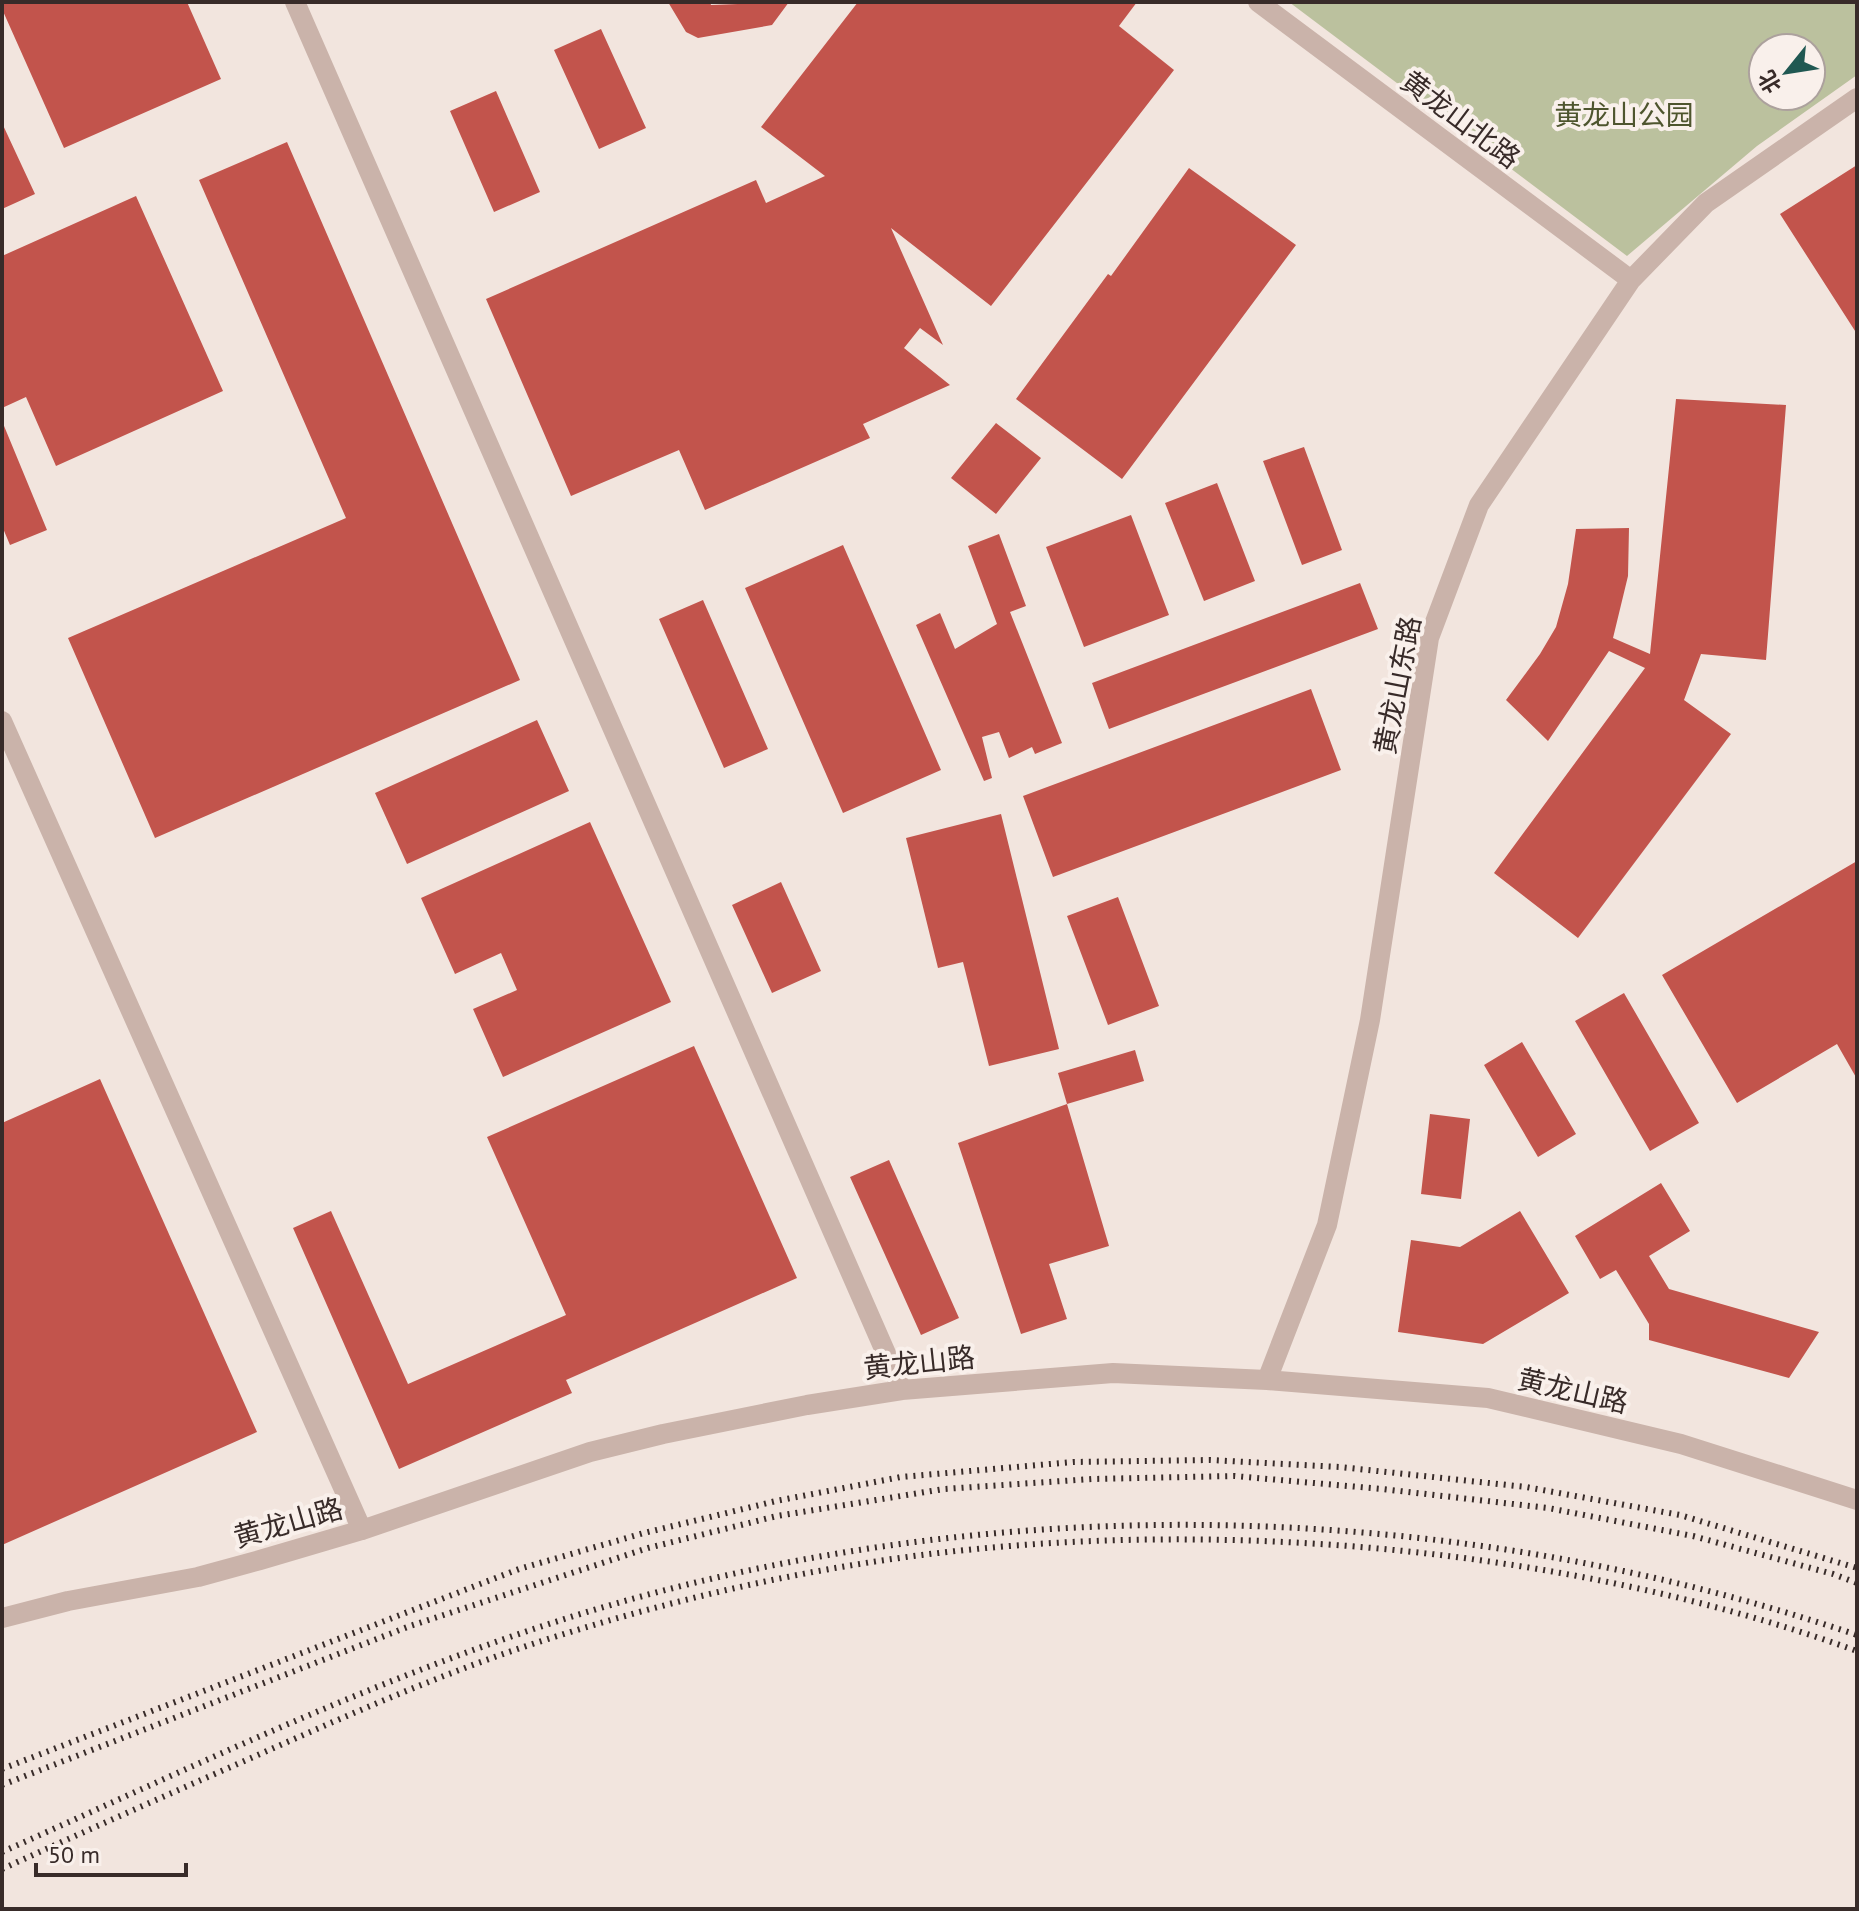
<svg xmlns="http://www.w3.org/2000/svg" width="1859" height="1911" viewBox="0 0 1859 1911" font-family="'PT Sans','Noto Sans SC',sans-serif">
<rect width="100%" height="100%" fill="#f2e5de"/>
<!-- green -->
<path fill="#bbc19e" fill-rule="evenodd" d="M1289,2h568v73l-100,71 -130,110zM1763,48h48v48h-48z"/>
<!-- building -->
<path fill="#c2544c" d="M2,2h185l34,77 -157,69 -62,-139z
M668,2h42l1,3 78,-3 -17,23 -74,13 -12,-6z
M858,2h279l-18,24 55,44 -183,236 -100,-78 52,117 -23,-17 -16,20 46,37 -87,39 7,14 -165,72 -26,-60 -108,46 -85,-197 270,-119 10,23 59,-27 -64,-49z
M601,29l45,99 -47,21 -45,-99z
M496,91l44,101 -46,20 -44,-101z
M2,123l33,71 -33,15z
M287,142l233,538 -365,158 -87,-200 278,-120 -147,-338z
M1857,165v169l-77,-120z
M1189,168l107,77 -174,234 -106,-80 92,-125 3,2z
M136,196l87,195 -167,75 -30,-69 -24,11v-152z
M1676,399l110,6 -20,255 -65,-6 -17,46 47,34 -153,204 -84,-65 151,-205 -36,-17 -61,90 -42,-41 34,-46 16,-27 12,-43 8,-55 53,-1 -1,48 -15,62 37,16z
M2,421l45,109 -37,15 -8,-19z
M996,423l45,35 -45,56 -45,-36z
M1304,447l38,103 -40,15 -39,-104z
M1217,483l38,98 -51,20 -39,-98z
M1131,515l38,100 -85,32 -38,-100z
M999,534l27,72 -16,6 52,131 -27,11 -3,-7 -23,11 -10,-26 -17,5 10,41 -8,3 -68,-156 24,-12 15,36 42,-25 -29,-78z
M843,545l98,225 -98,43 -98,-225z
M1360,583l18,46 -269,100 -17,-46z
M703,600l65,149 -44,19 -65,-149z
M1311,689l30,81 -288,107 -30,-81z
M537,720l32,71 -162,73 -32,-71z
M1001,814l58,235 -70,17 -26,-104 -25,6 -32,-130z
M590,822l81,180 -168,75 -30,-68 44,-19 -16,-37 -46,21 -34,-76z
M1857,861v218l-20,-35 -100,59 -75,-128z
M781,882l40,89 -49,22 -40,-88z
M1118,897l41,109 -51,19 -41,-109z
M1624,993l75,130 -49,28 -75,-130z
M1522,1042l54,92 -38,23 -54,-92z
M694,1046l103,232 -231,102 6,13 -173,76 -106,-241 38,-17 77,173 158,-69 -79,-178z
M1135,1050l9,31 -77,23 -9,-31z
M100,1079l157,353 -255,113v-422z
M1067,1104l42,142 -60,18 18,55 -46,15 -63,-191z
M1430,1114l40,5 -9,80 -40,-5z
M889,1160l70,158 -38,17 -71,-158z
M1661,1183l29,48 -41,25 20,33 150,43 -30,46 -140,-38v-16l-33,-54 -16,9 -25,-43z
M1520,1211l49,82 -86,51 -85,-12 13,-92 49,7z"/>
<g fill="none" stroke-linecap="round" stroke-linejoin="round">
<!-- minor -->
<path stroke="#cab3aa" stroke-width="20" d="M295,2l607,1388
M1258,2l373,278
M2,721l360,809
M1267,1380l60,-155 43,-205 59,-382 50,-133 152,-225 75,-77 151,-105
M2,1618l66,-17 130,-24 62,-17 102,-30 228,-78 73,-18 144,-29 95,-15 211,-17 154,7 221,18 193,46 176,56"/>
<!-- rail -->
<path stroke="#382b29" stroke-width="6" stroke-dasharray="2 6" stroke-linecap="butt" d="M2,1769l517,-200 125,-36 132,-32 125,-24 172,-15 137,-2 130,7 186,20 154,28 177,53
M2,1785l408,-159 238,-78 129,-32 167,-27 148,-10 142,-3 148,13 166,19 145,28 140,38 24,9
M2,1852c182,-81 363,-169 553,-230 420,-135 885,-128 1302,13
M2,1869c88,-40 176,-79 265,-118 97,-43 195,-86 297,-117 116,-36 238,-64 358,-79 301,-38 649,-7 935,96"/>
</g>
<g text-anchor="middle" dominant-baseline="central" stroke-width="8" stroke-linejoin="round" paint-order="stroke">
<!-- park labels -->
<g font-size="28" fill="#4e552e" stroke="#f9f0eb">
<text x="1624" y="114">黄龙山公园</text>
</g>
<!-- street labels -->
<g font-size="28" fill="#382b29" stroke="#f9f0eb">
<text transform="translate(1461 119) rotate(37)">黄龙山北路</text>
<text transform="translate(1397 685) rotate(-79)">黄龙山东路</text>
<text transform="translate(919 1362) rotate(-6)">黄龙山路</text>
<text transform="translate(1573 1390) rotate(13)">黄龙山路</text>
<text transform="translate(288 1522) rotate(-16)">黄龙山路</text>
</g>
</g>
<!-- border -->
<rect width="1859" height="1911" fill="none" stroke="#382b29" stroke-width="8"/>
<!-- north arrow -->
<g transform="translate(1787 72) rotate(240)"><circle r="38" fill="#f9f0eb" stroke="#aca19d" stroke-width="2"/>
<path d="M0-6L14 30L0 20L-14 30Z" fill="#205852"/>
<text y="-12" font-size="22" font-weight="bold" text-anchor="middle" fill="#382b29">北</text>
</g>
<!-- scale -->
<path d="M36 1863v12h150v-12" fill="none" stroke="#382b29" stroke-width="4"/>
<text x="48" y="1863" font-size="24" fill="#382b29" stroke="#f9f0eb" stroke-width="6" paint-order="stroke">50 m</text>
</svg>
